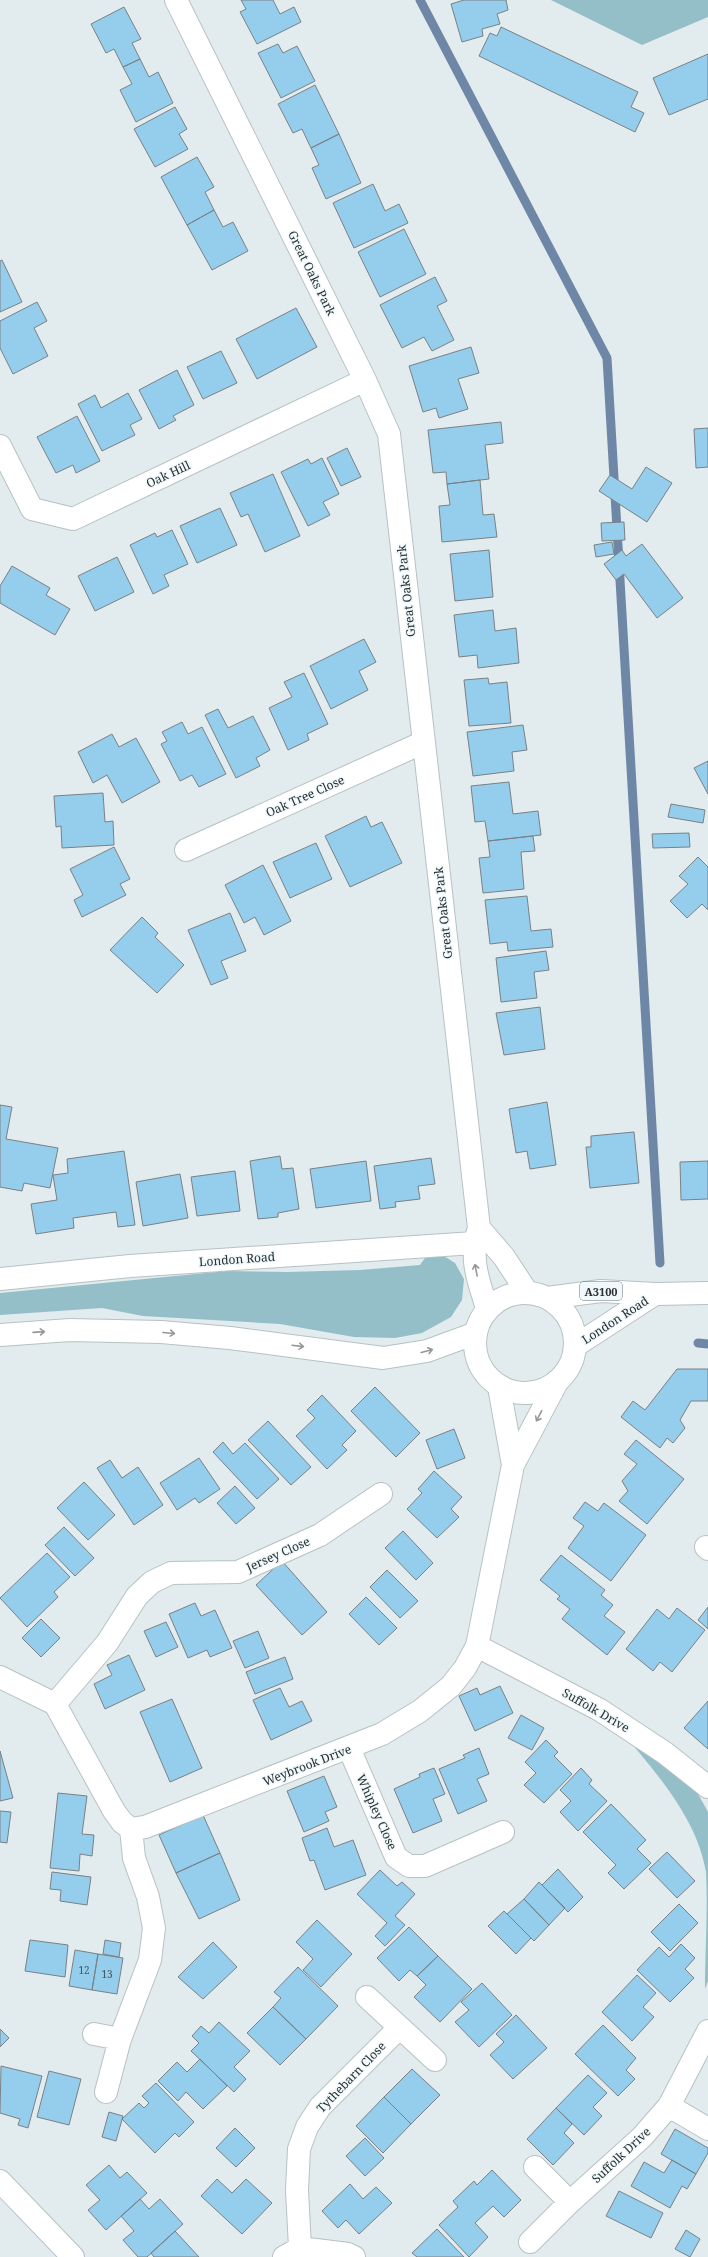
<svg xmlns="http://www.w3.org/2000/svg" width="708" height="2257" viewBox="0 0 708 2257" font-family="'Noto Serif',serif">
<rect width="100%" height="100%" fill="#e2ebed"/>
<!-- green -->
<path fill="#94bfc9" d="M551,0h157v17l-66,28z
M439,1253l16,10 9,16 -2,21 -11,17 -29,16 -27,5 -41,-1 -74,-13 -137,-8 -41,-8 -102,7v-22l227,-22 60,1 73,-2 60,-5 7,-10z
M622,1732l75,60 11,20v169l-3,8c0,-37 3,-80 1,-117 -9,-54 -50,-99 -84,-140z"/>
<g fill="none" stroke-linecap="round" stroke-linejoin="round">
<!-- stream -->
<path stroke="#6e87a6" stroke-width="9" d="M420,0l187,358 53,905
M698,1343l10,1"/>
</g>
<!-- building -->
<path fill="#95cdec" stroke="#7a8185" d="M241,0h32l7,14 14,-7 7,15 -44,22 -17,-32 6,-3z
M464,0h42l2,10 -11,4 3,10 -18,5 1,7 -21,6 -11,-38z
M124,7l17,32 -9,4 8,16 -17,8 -9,-18 -8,4 -15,-29z
M501,27l137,65 -7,15 13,6 -9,19 -156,-76 11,-23 7,3z
M278,44l5,9 14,-7 18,35 -34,17 -23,-45z
M708,54v45l-39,16 -16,-37z
M140,59l9,18 9,-5 15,31 -37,19 -16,-32 12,-6 -9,-17z
M315,85l24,49 -28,14 -9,-19 -9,4 -15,-29z
M175,107l12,22 -8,5 9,15 -33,18 -21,-38z
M339,134l22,49 -35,16 -14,-31 7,-3 -8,-17z
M197,157l17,30 -9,5 9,18 -27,15 -26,-48z
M373,184l12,27 14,-7 9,19 -54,25 -21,-45z
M214,210l9,17 10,-5 15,29 -36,19 -25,-45z
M404,229l22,45 -46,23 -22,-45z
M2,260l20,42 -22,10v-51z
M435,277l12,24 -10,5 17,34 -22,11 -8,-14 -22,11 -22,-43z
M37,302l10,19 -13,7 14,28 -35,18 -13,-26v-27z
M296,308l21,39 -60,32 -21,-40z
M471,347l8,26 -21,6 10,30 -29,9 -3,-10 -13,4 -14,-46z
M221,351l16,32 -34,16 -16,-32z
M177,370l17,35 -21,11 3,4 -17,9 -20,-39z
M128,393l14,26 -12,6 5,10 -33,16 -24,-47 17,-9 6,13z
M77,416l23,45 -24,12 -3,-8 -17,8 -19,-36z
M501,422l2,21 -18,2 4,34 -42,5 -1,-12 -13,1 -5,-43z
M708,428v39l-12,1 -2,-39z
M347,448l14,29 -20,9 -14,-28z
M322,458l17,36 -16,8 7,13 -22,11 -27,-54 27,-13 3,5z
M646,467l26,16 -25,39 -48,-31 11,-16 22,14z
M273,474l27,62 -35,16 -17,-38 -7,3 -11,-24z
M480,480l3,35 11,-1 3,23 -55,5 -3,-36 11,-1 -3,-21z
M220,508l17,37 -40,18 -17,-37z
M624,522l1,18 -23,1 -1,-18z
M172,530l16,34 -24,11 5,11 -16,8 -23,-49 25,-12 2,4z
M612,542l2,12 -18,3 -2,-12z
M642,544l41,54 -26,20 -33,-44 -8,6 -12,-16 18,-14 4,6z
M489,550l4,47 -38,4 -5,-47z
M117,557l17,35 -39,19 -17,-35z
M12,566l38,22 -4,7 24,14 -15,26 -55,-32v-17z
M493,610l2,21 21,-3 3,35 -41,5 -1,-13 -18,2 -5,-42z
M364,639l12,23 -17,9 9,19 -37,19 -21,-43z
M304,673l24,51 -21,10 2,6 -21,10 -19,-42 23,-11 -8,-15z
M488,678l1,6 18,-2 4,41 -42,3 -5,-46z
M218,709l10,19 25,-12 17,34 -14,8 4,8 -24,12 -31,-63z
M182,722l6,12 14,-7 24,47 -27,13 -7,-12 -12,6 -19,-37 6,-3 -5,-9z
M523,725l4,25 -15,2 2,19 -41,5 -6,-44z
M112,734l7,13 17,-9 24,44 -38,21 -15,-28 -14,8 -15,-31z
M708,761v33l-14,-26z
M509,782l4,32 25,-3 3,24 -53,6 -3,-20 -10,1 -4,-36z
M103,793l2,29 8,-1 1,24 -52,3 -1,-22 -5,1 -2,-31z
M671,804l34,6 -2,13 -35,-6z
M366,816l5,11 11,-5 20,41 -52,24 -25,-51z
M689,833l1,14 -37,1 -1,-14z
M533,836l2,15 -14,1 3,37 -41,4 -4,-35 11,-1 -2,-16z
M316,843l16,36 -42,19 -17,-36z
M114,847l16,32 -10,5 6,11 -44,22 -8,-17 9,-5 -13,-26z
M698,857l10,10v43l-6,-6 -15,14 -17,-17 18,-17 -9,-8z
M263,865l28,56 -27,14 -9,-18 -11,6 -19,-38z
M527,896l4,35 20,-2 2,18 -45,4 -1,-9 -17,2 -5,-44z
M230,913l16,38 -25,10 7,17 -17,7 -23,-55z
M142,917l16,16 -3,4 29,28 -27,28 -47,-43z
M546,951l3,19 -15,2 3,26 -36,4 -5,-44z
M540,1007l5,42 -41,6 -8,-42z
M547,1102l9,63 -26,4 -3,-18 -11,2 -7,-44z
M0,1105l12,2 -6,32 52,9 -8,40 -26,-5 -2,8 -22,-4z
M634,1132l5,51 -49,5 -4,-41h5v-11z
M124,1151l11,74 -17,2 -2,-15 -43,6 1,10 -38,6 -5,-30 26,-4 -4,-25 15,-2 -1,-14z
M280,1156l2,13 11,-1 6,41 -21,4v4l-20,2 -8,-58z
M431,1158l4,26 -17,2 2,13 -25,3 1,5 -16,2 -6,-43z
M366,1161l5,40 -55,7 -6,-39z
M708,1161v38l-27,1 -1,-38z
M235,1171l5,40 -43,5 -6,-39z
M180,1174l8,44 -45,8 -7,-44z
M677,1369h31v32h-17l-11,19 5,8 -12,15 -6,-5 -7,10 -39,-31 12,-16 12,9z
M375,1387l45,46 -24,24 -45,-46z
M322,1395l34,36 -14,14 5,5 -20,19 -31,-33 19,-18 -8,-8z
M268,1421l43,46 -20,18 -43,-45z
M454,1429l11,29 -28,11 -11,-29z
M636,1440l48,39 -37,45 -28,-23 9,-10 -6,-10 15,-17 -13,-10z
M223,1442l10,12 12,-11 34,36 -22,20 -44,-47z
M199,1458l21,31 -21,14 -4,-5 -18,12 -17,-27z
M110,1460l12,18 16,-11 25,38 -29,20 -37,-57z
M434,1471l28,26 -11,12 8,8 -22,21 -30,-29 15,-16 -4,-4z
M84,1482l31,33 -27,25 -31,-32z
M235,1486l20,22 -19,16 -19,-21z
M585,1502l13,9 6,-8 42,32 -35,46 -43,-33 16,-22 -11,-8z
M64,1527l30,31 -19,18 -30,-31z
M403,1531l30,32 -17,17 -31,-32z
M47,1553l23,24 -16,15 4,5 -31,30 -27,-29z
M561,1555l44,35 -4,5 12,10 -9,11 21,16 -18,23 -45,-36 8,-10 -13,-10 3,-3 -20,-16z
M282,1561l45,51 -25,23 -46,-50z
M387,1570l31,31 -18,17 -30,-31z
M366,1597l31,31 -18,17 -30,-31z
M195,1603l6,13 14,-6 17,38 -22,9 -3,-7 -19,8 -19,-44z
M708,1607v22l-10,-9z
M677,1608l28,22 -33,42 -12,-10 -7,9 -27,-22 31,-40 12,10z
M41,1619l19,19 -19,19 -19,-19z
M166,1622l12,25 -22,10 -12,-26z
M258,1631l11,27 -24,10 -12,-27z
M129,1655l16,35 -40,19 -11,-25 18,-9 -5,-10z
M285,1657l8,22 -38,15 -9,-22z
M500,1686l13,27 -38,18 -16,-35 18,-8 3,7z
M280,1688l9,19 13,-6 10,20 -41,19 -18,-40z
M172,1699l30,69 -32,14 -30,-70z
M708,1701v48l-24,-21z
M521,1715l23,13 -12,22 -24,-12z
M546,1740l12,12 -4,4 18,18 -28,29 -20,-18 12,-12 -11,-11z
M479,1748l10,26 -12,5 10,22 -29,13 -19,-45 26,-11 -2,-3z
M0,1751l13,47 -13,3z
M434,1768l11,26 -12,5 9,22 -29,12 -19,-44 26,-12 -1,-3z
M581,1768l11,12 -3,4 18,17 -29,30 -18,-19 11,-11 -11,-11z
M324,1776l13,31 -12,5 4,9 -25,11 -17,-41z
M58,1793l29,3 -5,38 12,1 -2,21 -12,-2 -1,17 -29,-3z
M611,1804l35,36 -9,9 14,14 -27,26 -16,-16 8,-8 -33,-33z
M0,1811l11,1 -4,31 -7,-1z
M203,1815l17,38 -44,20 -17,-38z
M327,1828l7,19 19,-7 13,35 -41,15 -11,-30 -4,1 -8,-23z
M667,1852l28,29 -18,17 -28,-29z
M220,1853l20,47 -41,19 -23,-46z
M558,1869l25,28 -15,15 -26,-27z
M380,1870l17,16 5,-4 13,12 -20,22 10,9 -20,21 -10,-10 12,-13 -30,-29z
M52,1872l39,5 -4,28 -27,-4 1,-11 -11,-1z
M539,1882l26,26 -16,17 -25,-26z
M524,1899l25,26 -15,16 -27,-27z
M679,1904l19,19 -28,28 -19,-19z
M504,1911l27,27 -15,16 -28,-28z
M317,1920l35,34 -31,33 -18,-17 10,-11 -17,-17z
M409,1927l29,29 -21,20 -7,-6 -11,11 -22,-23z
M30,1940l38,5 -3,32 -40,-6z
M105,1940l16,3 -2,14 -16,-3z
M213,1942l24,25 -34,32 -25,-22z
M681,1944l14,14 -10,11 9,9 -24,24 -33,-32 22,-23 10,10z
M75,1950l23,4 -6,36 -23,-4z
M98,1954l25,4 -6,36 -25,-4z
M438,1956l34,33 -32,33 -26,-25 12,-12 -9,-9z
M298,1967l40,39 -32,33 -33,-32 8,-9 -7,-6z
M637,1975l19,18 -13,14 11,10 -22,24 -30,-29z
M482,1983l30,32 -33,32 -24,-25 14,-12 -8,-8z
M273,2007l33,32 -26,26 -33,-32z
M516,2015l31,33 -34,31 -23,-24 14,-13 -8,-8z
M219,2022l31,29 -16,16 12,12 -12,13 -43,-41 8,-8 -7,-7 9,-10 8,7z
M603,2025l33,33 -10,12 9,9 -17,17 -43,-42z
M0,2029l9,9 -9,9z
M200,2059l27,27 -24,23 -17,-17 -8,9 -20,-20 19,-19 10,10z
M1,2066l41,10 -14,52 -10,-3 2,-6 -20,-6z
M412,2069l28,26 -29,29 -27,-27z
M49,2071l32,8 -12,46 -32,-8z
M588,2075l19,18 -14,14 9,9 -18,19 -28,-27z
M156,2083l38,39 -15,15 -4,-4 -20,20 -33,-34 17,-16 5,5 5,-5 -7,-7z
M384,2097l27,27 -28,29 -27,-27z
M556,2108l16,16 -8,9 10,10 -21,22 -26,-26z
M109,2112l14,4 -7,25 -14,-4z
M235,2128l20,20 -19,19 -20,-19z
M675,2129l33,19v5l-12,21 -35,-20z
M365,2138l19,20 -19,18 -19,-20z
M672,2160l24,14 -9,15 -5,-3 -12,22 -39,-22 13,-24 20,11z
M109,2165l11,13 7,-6 20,21 -41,37 -18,-20 12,-10 -14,-15z
M492,2170l29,30 -17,17 -11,-11 -18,17 13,14 -19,20 -30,-32 19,-18 -5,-6 21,-20 3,4z
M217,2179l15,14 14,-14 26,24 -30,31 -41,-38z
M350,2184l13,15 13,-12 16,16 -33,31 -13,-14 -8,8 -16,-17z
M619,2191l44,22 -12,25 -45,-22z
M140,2199l9,10 11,-10 23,25 -36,33h-9l-15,-17 11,-9 -13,-15z
M437,2229l27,28h-47l-5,-4z
M686,2230l14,9 -10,18 -15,-8z
M175,2231l24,26h-45l-3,-4z"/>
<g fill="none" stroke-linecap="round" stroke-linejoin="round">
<defs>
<path id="minor" d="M176,0l189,380 24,54 90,794c-10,29 -1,52 8,80
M0,446l32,63 41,10 292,-139
M186,850l238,-108
M479,1228l25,29 23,35
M0,1279l130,-13 344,-23
M499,1387l14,78
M706,1547l2,2
M477,1646l123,64 65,43 43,34
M0,1677l55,27 59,107 8,11 9,7 14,-2 237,-93 38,-23 31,-25 14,-18 12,-22 36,-181 44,-83
M55,1704l52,-61 30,-47 15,-14 19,-9 67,-1 82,-37 61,-41
M349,1748l47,109 13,9h16l78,-34
M367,1997l68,63
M94,2034l26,5 30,-79 4,-32 -6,-31 -14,-39 -3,-29
M106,2092l14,-53
M669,2106l39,23
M535,2167l35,35
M0,2181l73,76
M530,2242l40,-40 72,-65 27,-31 39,-75
M300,2248l-3,-58 2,-41 8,-22 13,-20 79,-79
M284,2257l16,-9 48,6 6,3"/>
<path id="major" d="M475 1343a50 50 0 1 1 100 0a50 50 0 1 1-100 0Z
M547,1298l54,-7 54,3 53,-1
M575,1346l80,-52"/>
<path id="highway" d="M0,1335l70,-5 91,2 69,6 153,20 44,-7 49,-18"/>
</defs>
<!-- minor casing -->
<use href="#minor" stroke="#b8c1c3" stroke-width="24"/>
<!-- major casing -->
<use href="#major" stroke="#b8c1c3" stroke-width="24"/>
<!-- highway casing -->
<use href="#highway" stroke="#b8c1c3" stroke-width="24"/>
<!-- minor -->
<use href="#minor" stroke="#fff" stroke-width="22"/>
<!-- major -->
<use href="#major" stroke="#fff" stroke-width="22"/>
<!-- highway -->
<use href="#highway" stroke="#fff" stroke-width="22"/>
</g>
<!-- one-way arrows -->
<defs><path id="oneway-shaft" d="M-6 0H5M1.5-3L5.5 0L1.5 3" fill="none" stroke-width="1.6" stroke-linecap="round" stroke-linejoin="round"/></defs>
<g stroke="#959798">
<use href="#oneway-shaft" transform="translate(476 1270) rotate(-101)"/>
<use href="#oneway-shaft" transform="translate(39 1332) rotate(-4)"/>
<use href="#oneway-shaft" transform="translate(169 1333) rotate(5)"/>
<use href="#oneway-shaft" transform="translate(298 1346) rotate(7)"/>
<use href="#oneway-shaft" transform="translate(427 1351) rotate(-15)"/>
<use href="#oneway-shaft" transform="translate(539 1416) rotate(117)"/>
</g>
<g text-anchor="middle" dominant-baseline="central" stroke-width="3" stroke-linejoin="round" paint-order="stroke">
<!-- number labels -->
<g font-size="10" fill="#46565f">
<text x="84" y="1970">12</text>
<text x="107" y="1974">13</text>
</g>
<!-- shield labels -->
<rect fill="#eff8fa" stroke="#666b6d" stroke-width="1" x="580" y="1282" width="42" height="18" rx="3"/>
<g font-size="11" font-weight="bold" fill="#2b2f30">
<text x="601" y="1291">A3100</text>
</g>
<!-- street labels -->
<g font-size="12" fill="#2b2f30" stroke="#eff8fa">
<text transform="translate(312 273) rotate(64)">Great Oaks Park</text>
<text transform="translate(168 474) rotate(-25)">Oak Hill</text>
<text transform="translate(406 591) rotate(-96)">Great Oaks Park</text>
<text transform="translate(305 796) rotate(-24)">Oak Tree Close</text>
<text transform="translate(443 913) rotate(-96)">Great Oaks Park</text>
<text transform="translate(237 1259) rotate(-4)">London Road</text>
<text transform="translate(615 1320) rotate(-33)">London Road</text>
<text transform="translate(278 1554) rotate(-24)">Jersey Close</text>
<text transform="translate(596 1710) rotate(30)">Suffolk Drive</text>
<text transform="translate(307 1765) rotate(-21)">Weybrook Drive</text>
<text transform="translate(377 1812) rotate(66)">Whipley Close</text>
<text transform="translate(351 2077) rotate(-46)">Tythebarn Close</text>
<text transform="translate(621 2155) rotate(-43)">Suffolk Drive</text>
</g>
</g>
</svg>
